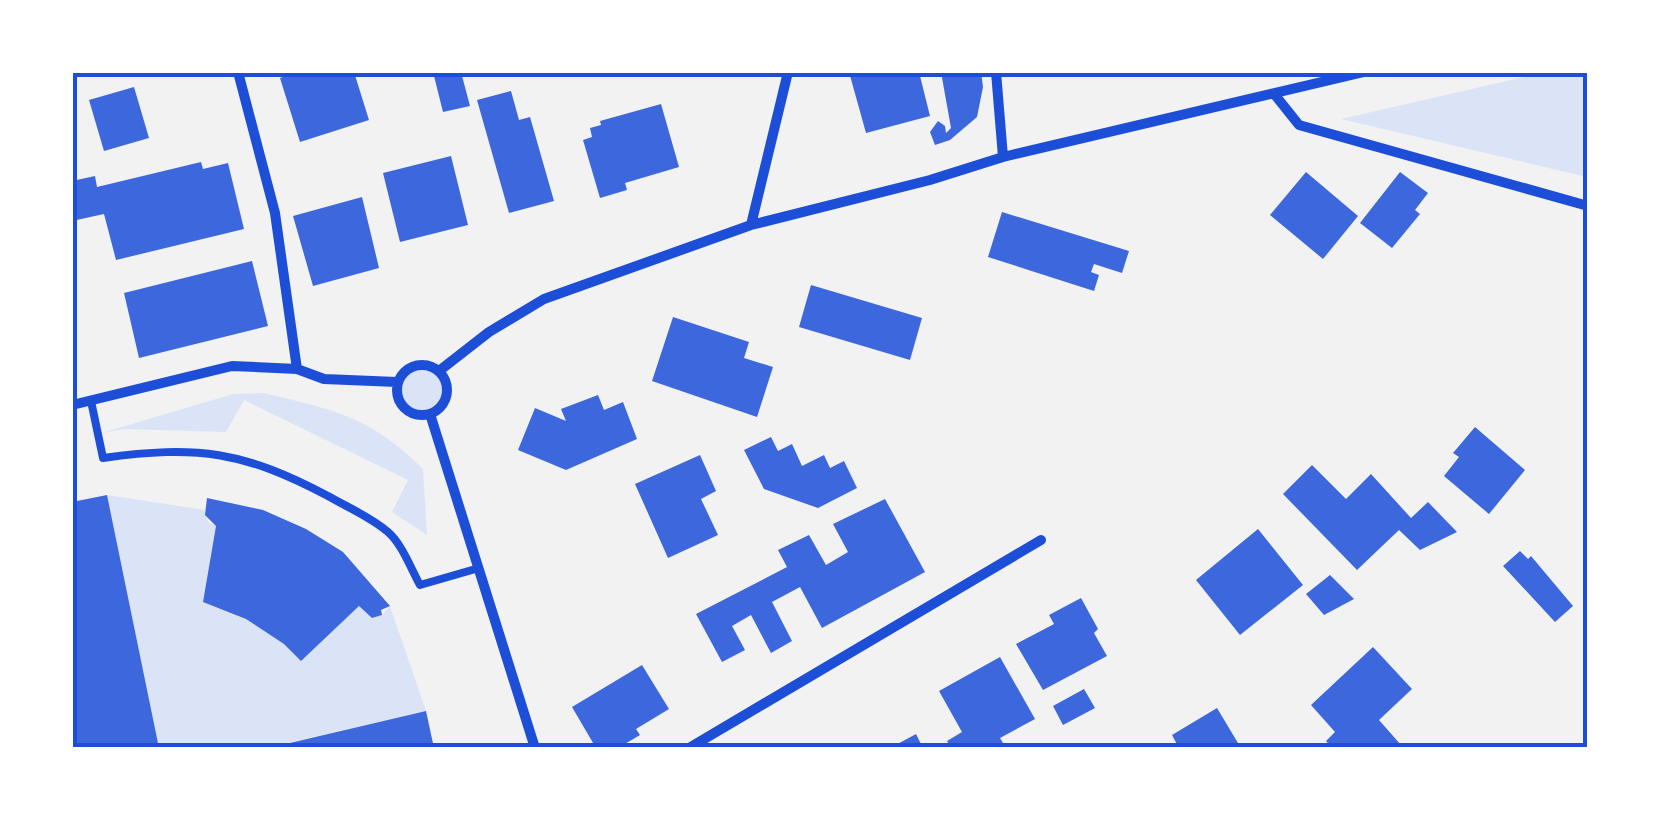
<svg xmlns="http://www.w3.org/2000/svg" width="1660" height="820" viewBox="0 0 1660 820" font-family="Figtree,sans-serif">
<rect width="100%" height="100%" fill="#f2f2f2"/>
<!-- green -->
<path fill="#dbe4f7" d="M1545,72l42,1v104l-246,-58z
M397 390a25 25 0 1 1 50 0a25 25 0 1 1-50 0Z
M264,393c70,17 106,23 159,76l4,66 -35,-23 16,-32 -164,-80 -18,32 -103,-3 -25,5 135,-40z
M107,495l98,15 3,12 8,4 -13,76 116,40 40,-36 13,12 10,-3 8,-9 36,105 -156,36h-111z"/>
<!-- building -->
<path fill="#3d67dc" d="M297,72h57l15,48 -69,22 -20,-64z
M447,72h14l9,34 -27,6 -9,-36z
M849,72h70l11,44 -64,17z
M941,72h40l2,15 -6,30 -27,23 -15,5 -5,-13 8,-11 7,5 1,7 5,-5z
M134,87l15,51 -45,13 -15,-51z
M511,91l8,29 11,-3 24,84 -45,12 -32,-113z
M661,104l18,63 -54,16 2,7 -27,8 -17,-58 9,-3 -2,-9 11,-3 -1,-4z
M451,156l17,69 -68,17 -17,-69z
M201,162l2,7 25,-6 16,66 -128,31 -12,-46 -32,7v-40l23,-5 2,11z
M1306,172l52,44 -35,43 -53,-44z
M1400,172l28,21 -13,17 5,4 -28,34 -32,-25z
M362,197l17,71 -66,18 -20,-70z
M1002,212l127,39 -7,22 -28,-9 -3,8 8,3 -5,16 -106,-34z
M252,261l16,65 -129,32 -15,-65z
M811,285l111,33 -12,42 -111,-33z
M673,317l76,25 -5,16 29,9 -16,50 -105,-36z
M598,395l6,15 19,-8 14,37 -71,31 -48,-20 17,-42 31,13 -5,-12z
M1475,427l50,43 -36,44 -45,-38 15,-19 -6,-4z
M771,437l7,14 14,-7 10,22 22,-11 6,13 14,-7 13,27 -39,20 -54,-19 -20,-39z
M700,455l16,36 -15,8 17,36 -50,23 -33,-74z
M1312,465l34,34 25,-25 40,44 17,-16 29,30 -37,18 -21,-20 -42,40 -74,-76z
M107,495l52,253h-87v-246z
M207,498l56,12 43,19 37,23 47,54 -9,4 1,5 -10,3 -13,-12 -58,55 -17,-17 -38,-25 -43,-17 13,-76 -11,-11z
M885,499l40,73 -103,56 -22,-41 -28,15 20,39 -21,12 -20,-38 -19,11 13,24 -23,12 -26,-48 91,-47 -9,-17 31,-15 17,30 22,-13 -15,-28z
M1258,529l45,56 -63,50 -44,-55z
M1520,551l8,8 3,-3 42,50 -18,16 -52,-56z
M1330,575l24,24 -30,16 -18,-21z
M1081,598l17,31 -4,4 13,23 -64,34 -27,-46 38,-20 -5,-9z
M1373,647l39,42 -33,31 22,25 -69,3 -6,-7 9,-9 -24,-27z
M1000,657l35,62 -35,19 6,10h-55l-4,-7 15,-9 -23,-41z
M642,665l27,44 -33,20 4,6 -22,13h-22l-24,-41z
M1084,689l11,19 -32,17 -10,-19z
M1217,708l24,40h-62l-7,-13z
M426,711l8,37h-157v-2z
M916,734l7,14h-33z"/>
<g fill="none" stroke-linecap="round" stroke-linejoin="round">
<!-- service -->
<path stroke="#1d4ed8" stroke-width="8" d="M91,401l12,57c94,-13 140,-7 225,38 19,11 43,21 60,36 14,12 23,37 32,53l59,-17"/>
<!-- minor -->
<path stroke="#1d4ed8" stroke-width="10" d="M238,72l37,141 22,156
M996,72l7,85
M1275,95l24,30 289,81
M751,225l37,-153
M397 390a25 25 0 1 1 50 0a25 25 0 1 1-50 0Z
M439,371l50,-39 55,-33 207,-74 179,-45 73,-23 361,-85
M72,405l160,-39 65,3 27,10 73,3
M430,414l105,334
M689,748l352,-208"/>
</g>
<!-- border -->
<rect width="1660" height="820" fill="none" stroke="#ffffff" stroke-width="150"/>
<rect x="75" y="75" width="1510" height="670" fill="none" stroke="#1d4ed8" stroke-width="4"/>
</svg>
